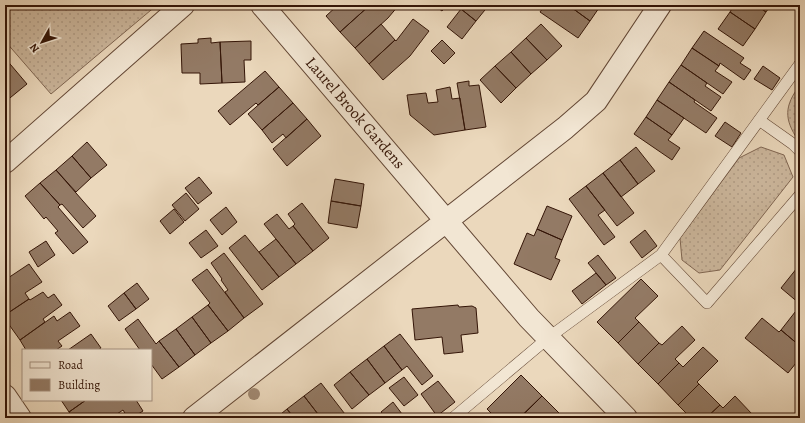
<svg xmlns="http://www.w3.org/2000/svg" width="805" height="423" viewBox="0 0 805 423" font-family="Alegreya,serif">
<defs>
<pattern id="grass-dots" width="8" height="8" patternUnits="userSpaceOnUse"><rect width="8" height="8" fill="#ccb79d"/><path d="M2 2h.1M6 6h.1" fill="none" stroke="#b09c86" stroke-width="1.8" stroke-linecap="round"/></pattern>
</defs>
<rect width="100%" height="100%" fill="#ebd8bc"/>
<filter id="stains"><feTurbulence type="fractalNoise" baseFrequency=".005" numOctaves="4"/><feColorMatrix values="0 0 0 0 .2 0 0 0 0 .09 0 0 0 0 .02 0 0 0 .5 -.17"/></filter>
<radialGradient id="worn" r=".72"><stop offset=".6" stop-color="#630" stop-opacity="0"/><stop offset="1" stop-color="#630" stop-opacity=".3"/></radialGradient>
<!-- grass -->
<path fill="url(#grass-dots)" stroke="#806652" d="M5,5h152l-106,89 -46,-53z
M800,85v56l-2,-1c-14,-21 -14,-34 2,-55z
M761,147l23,8 9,22 -73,93 -21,3 -17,-13 -2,-22 59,-80z"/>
<!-- building -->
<path fill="#937a65" stroke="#341507" d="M338,5h32l-30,27 -14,-16z
M370,5h29l-11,13 -33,30 -15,-16z
M434,5h13l-5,6z
M464,5h25l-13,16 -15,-12z
M545,5l18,1 5,-1 22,16 -12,17 -38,-26z
M568,5h33l-11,16z
M734,5h22l10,7 -11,17 -25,-17z
M756,5h15l-5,7z
M461,9l15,12 -14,18 -15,-12z
M730,12l25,17 -12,17 -25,-17z
M413,19l16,12 -19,25 -27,24 -14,-16 26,-24 1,1z
M381,24l14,16 -26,24 -14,-16z
M541,24l21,22 -15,14 -21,-22z
M704,31l40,27 -4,5 11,7 -7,10 -24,-17 -1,3 -27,-18z
M211,38v5l9,-1 2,41 -22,1v-11h-18l-1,-29 17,-1v-4z
M526,38l21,22 -16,14 -20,-22z
M442,40l13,13 -11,11 -13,-13z
M251,41v19h-7l1,22 -23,1 -2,-41z
M692,48l27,18 -4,5 17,11 -9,12 -42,-29z
M511,52l20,22 -15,14 -21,-22z
M5,58l22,26 -22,18z
M681,65l26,18 -2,3 16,11 -10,14 -42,-29z
M495,66l21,22 -15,15 -21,-23z
M763,66l17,12 -8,12 -18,-11z
M265,71l14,16 -21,18 -2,-2 -26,22 -12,-14z
M469,81v5l10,-1 7,42 -21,3 -8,-47z
M669,82l26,18 -1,2 23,16 -11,15 -49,-33z
M279,87l14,16 -31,27 -14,-16z
M450,87l2,12 8,-1 5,32 -31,5 -24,-20 -3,-20 19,-2 2,10 10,-1 -2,-12z
M657,100l27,18 -12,17 -26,-18z
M293,103l14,16 -21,19 -3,-4 -11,9 -10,-13z
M646,117l26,18 -4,5 12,8 -8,12 -38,-26z
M307,119l14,17 -34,30 -14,-17z
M725,122l16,11 -9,14 -17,-11z
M87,142l20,23 -16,13 -19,-22z
M636,147l19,24 -17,13 -18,-24z
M72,156l19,22 -15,14 -20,-22z
M620,160l18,24 -17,13 -18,-24z
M56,170l40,46 -13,12 -21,-24 -2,1 -20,-22z
M603,173l31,40 -17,13 -31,-40z
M199,177l13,16 -14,11 -13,-16z
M335,179l29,5 -3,22 -30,-5z
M40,183l20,22 -2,2 30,35 -15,12 -18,-21 3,-2 -12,-14 -2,2 -19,-23z
M586,186l19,24 -7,5 17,22 -11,8 -35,-46z
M186,193l13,16 -14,12 -13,-16z
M331,201l30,5 -4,22 -29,-5z
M302,203l27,35 -16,13 -20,-25 2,-2 -7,-10z
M547,206l25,10 -10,24 -25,-11z
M226,207l11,15 -15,13 -12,-15z
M174,209l10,13 -14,12 -10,-13z
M277,214l12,15 4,-3 20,25 -17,13 -32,-40z
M537,229l25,11 -7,18 5,2 -9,20 -37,-16 13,-31 7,3z
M206,230l12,16 -17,12 -12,-15z
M645,230l12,16 -15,12 -12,-16z
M245,235l34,42 -17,13 -33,-42z
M276,239l20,25 -17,13 -20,-25z
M46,241l9,14 -17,12 -9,-15z
M224,253l39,51 -19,14 -19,-26 3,-2 -7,-10 1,-1 -11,-16z
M598,255l18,23 -10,7 -18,-22z
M29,264l13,18 -17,11 4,6 -24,16v-35z
M797,268l3,2v34l-19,-16z
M207,269l37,49 -16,13 -20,-26 2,-2 -18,-23z
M596,273l10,12 -24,19 -10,-13z
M641,279l17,17 -23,22 4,4 -21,21 -21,-21z
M137,283l12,16 -13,10 -12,-16z
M43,292l5,6 6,-4 8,11 -19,14 2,3 -25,18 -15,-21v-4l24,-16 1,1z
M124,293l12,16 -17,12 -11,-15z
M208,305l20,26 -17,12 -19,-26z
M458,305l1,2 13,-1 4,2 2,25 -17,2 2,17 -19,2 -2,-17 -27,3 -3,-31z
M799,307l1,1v38l-19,-16z
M70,312l10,14 -22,15 4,5 -6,4h-30l-6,-10 34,-24 3,5z
M192,317l19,26 -16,12 -19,-26z
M762,318l17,14 2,-2 19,16v12l-12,15 -43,-35z
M138,319l18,25 3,-3 20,26 -17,12 -11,-15v-14h-11l-15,-21z
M639,322l20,21 -21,21 -20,-21z
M682,326l13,14 -20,19 4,4 -21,21 -20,-20 21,-21 3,2z
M176,329l19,26 -16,12 -20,-26z
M91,334l10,14 -3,2h-30z
M400,334l33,42 -11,9 -15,-19 -5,4 -18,-24z
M384,346l18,24 -17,13 -18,-24z
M703,347l15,14 -21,21 2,2 -21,21 -20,-21 21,-21 4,4z
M367,359l18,24 -16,12 -19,-23z
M350,372l19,23 -17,14 -18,-24z
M521,375l21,21 -23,22 -2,-3 -3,3h-18l-9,-9z
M404,377l14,18 -14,11 -15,-18z
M438,381l17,21 -18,14 -16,-22z
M321,383l27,35h-27l-17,-22z
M699,384l21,21 -14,13h-15l-13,-13z
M304,396l17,22h-27l-7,-9z
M542,396l20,20 -2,2h-40z
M735,396l17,18 -5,4h-41l14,-13 3,3z
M61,400h25l-17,12z
M86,400h50l7,11 -11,7h-4l-5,-8 -12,8h-38l-4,-6z
M393,402l12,16h-19l-5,-6z
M287,409l7,9h-18z"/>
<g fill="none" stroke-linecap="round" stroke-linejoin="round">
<defs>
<path id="service" d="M759,120l34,24 7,7
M661,255l46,48 93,-108
M453,418l95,-80 113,-83 139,-191"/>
<path id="minor" d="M262,5l267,313 97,100
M5,162l178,-157
M5,396l15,22
M194,418l371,-290 31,-27 64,-96"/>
</defs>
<!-- service casing -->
<use href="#service" stroke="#624634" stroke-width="12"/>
<!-- minor casing -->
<use href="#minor" stroke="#624634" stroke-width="24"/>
<!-- service -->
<use href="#service" stroke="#f2e6d3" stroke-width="11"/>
<!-- minor -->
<use href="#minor" stroke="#f2e6d3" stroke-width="22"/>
</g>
<!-- trees -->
<circle fill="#a08871" cx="254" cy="394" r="6"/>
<g text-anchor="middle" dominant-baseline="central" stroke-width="3.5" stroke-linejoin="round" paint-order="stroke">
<!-- street labels -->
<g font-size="16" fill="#341507" stroke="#f2e6d3">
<text transform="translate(355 113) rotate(49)">Laurel Brook Gardens</text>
</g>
</g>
<!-- margin -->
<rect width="805" height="423" fill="none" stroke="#ebd8bc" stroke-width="20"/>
<rect x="6" y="6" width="793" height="411" fill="none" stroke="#341507" stroke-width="2"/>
<rect x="10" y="10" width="785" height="403" fill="none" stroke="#341507"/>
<!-- legend -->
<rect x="22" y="349" width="130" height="52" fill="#f2e6d3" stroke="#a69281"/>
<rect x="30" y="362" width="20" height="6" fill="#f2e6d3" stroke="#a69281"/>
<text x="58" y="369" font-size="12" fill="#341507">Road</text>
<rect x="30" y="379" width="20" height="12" fill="#937a65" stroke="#a69281"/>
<text x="58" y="389" font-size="12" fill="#341507">Building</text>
<!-- north arrow -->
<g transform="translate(42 42) rotate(231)" stroke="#f2e6d3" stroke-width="3" paint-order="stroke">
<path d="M0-3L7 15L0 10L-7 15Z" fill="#341507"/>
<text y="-6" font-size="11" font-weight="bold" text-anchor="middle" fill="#341507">N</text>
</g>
<rect width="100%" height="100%" filter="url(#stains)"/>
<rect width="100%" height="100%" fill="url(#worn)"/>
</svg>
